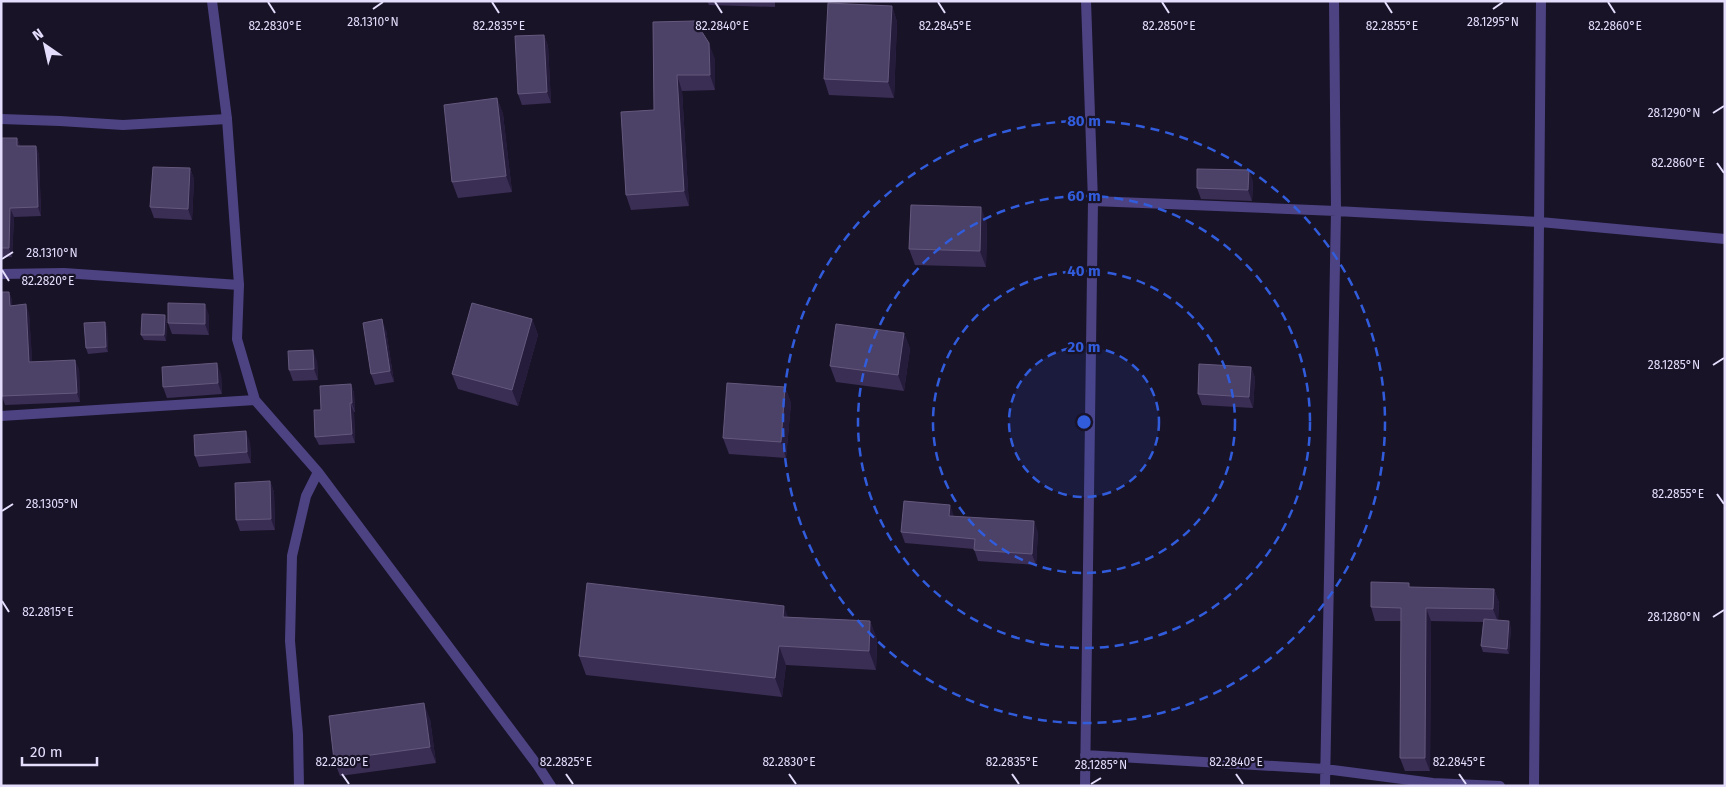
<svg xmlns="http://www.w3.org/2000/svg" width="1726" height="787" viewBox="0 0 1726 787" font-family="'Fira Sans',sans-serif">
<rect width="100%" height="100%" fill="#191328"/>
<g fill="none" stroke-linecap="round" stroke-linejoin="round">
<!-- service -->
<path stroke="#4d4382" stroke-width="10" d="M1,119l59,2 63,4 104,-6
M1,274l63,-1 175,12"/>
<!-- minor -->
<path stroke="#4d4382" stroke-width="10" d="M212,1l15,118 12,166 -2,54 18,61 63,72 220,294 13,20
M1093,201l243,10 204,11 185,17
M1,416l254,-16
M1085,755l240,14 108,14 67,3
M299,786l-1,-52 -8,-93 2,-85 14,-60 12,-24
M1085,786l8,-585 -7,-200
M1325,786l11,-575 -2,-210
M1534,786l7,-785"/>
</g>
<!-- wall -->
<path fill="#3a2e54" d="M707,1h68v6l-66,-2z
M892,6l5,16 -3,76 -65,-3 -5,-16z
M653,22l62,37v31l-33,1 7,115 -58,4 -5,-15 28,-85z
M544,35l4,11 3,57 -29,2 -4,-11z
M497,98l6,16 9,78 -54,6 -6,-16z
M1,138h16l3,8h16l3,9 2,61 -27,1 -2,40h-11z
M190,168l4,11 -2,41 -38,-2 -4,-11z
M1253,181l-1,20 -51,-2 -4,-11z
M987,223l-1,44 -71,-2 -6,-16z
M9,292l3,8v5l17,8 3,49 47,7 1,33 -75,3 -3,-9z
M209,315v20l-37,-1 -4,-11z
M532,319l6,16 -20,71 -60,-17 -6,-15z
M167,320l-1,21 -22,-1 -3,-5z
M107,327l1,25 -20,2 -2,-6z
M386,330l8,52 -19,3 -4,-11z
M904,333l6,16 -6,42 -68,-9 -6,-16z
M317,361l1,19 -25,1 -4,-11z
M1251,367l4,11 -2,30 -51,-3 -4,-11z
M221,374l1,20 -55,4 -4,-11z
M351,384l3,9 1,19h-1l1,31 -36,2 -4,-8 6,-27z
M785,387l6,16 -5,55 -57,-4 -6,-16z
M250,442l1,21 -52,4 -4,-11z
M270,481l4,11 1,38 -35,1 -4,-11z
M954,516l84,16 -2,33 -58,-4 -4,-12 -69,-6 -4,-11z
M1411,587l83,2 5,14 -1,17 13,7 -2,27 -26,-2 -2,-6 2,-24 -52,-1 -1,150h-25l-5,-13 1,-137h-26l-4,-14z
M788,617l82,4 7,19 -1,30 -90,-5 -4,32 -196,-22 -7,-19z
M430,719l6,44 -96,13 -6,-16z"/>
<!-- shaded-wall -->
<path fill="#251b3b" d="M892,6l5,16 -3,76 -6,-16z
M544,35l4,11 3,57 -4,-11z
M709,43l6,16v31l-5,-15z
M677,75l5,16 7,115 -5,-15z
M497,98l6,16 9,78 -6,-16z
M17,138l4,10 -4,-2z
M36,146l3,9 2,61 -3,-9z
M190,168l4,11 -2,41 -4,-11z
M1249,170l4,11 -1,20 -4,-11z
M981,207l6,16 -1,44 -6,-16z
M10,208l4,9 -2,40 -3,-9z
M9,292l3,8 1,14 -3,-8z
M26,304l3,9 4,58 -4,-9z
M205,304l4,11v20l-4,-11z
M165,315l2,5 -1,21 -2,-6z
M382,319l4,11 8,52 -4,-11z
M532,319l6,16 -20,71 -6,-16z
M105,322l2,5 1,25 -2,-5z
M904,333l6,16 -6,42 -6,-16z
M313,350l4,11 1,19 -4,-11z
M75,360l4,9 1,33 -3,-9z
M217,363l4,11 1,20 -4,-11z
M1251,367l4,11 -2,30 -4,-11z
M351,384l3,9 1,19 -3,-9z
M785,387l6,16 -5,55 -5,-16z
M350,403l4,9 1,31 -3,-9z
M246,431l4,11 1,21 -4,-11z
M270,481l4,11 1,38 -4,-11z
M950,505l4,11h-5z
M1034,521l4,11 -2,33 -4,-11z
M1494,589l5,14 -1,19 -5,-13z
M784,606l7,19 -8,-8z
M1426,608l5,13 -1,150 -5,-13z
M870,621l7,19 -1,30 -7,-19z
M1509,621l2,6 -2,27 -2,-5z
M779,646l7,19 -4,32 -7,-19z
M424,703l6,16 6,44 -6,-16z"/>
<!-- building -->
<path fill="#4c4166" stroke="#64597d" d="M828,3l64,3 -4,76 -64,-3z
M695,21l14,22 1,32h-33l7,116 -58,4 -5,-83 33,-2 -1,-88z
M544,35l3,57 -29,2 -3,-58z
M497,98l9,78 -54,6 -8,-77z
M1,138h16v8h19l2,61 -28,1 -1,40h-8z
M153,167l37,1 -2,41 -38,-2z
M1197,169l52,1 -1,20 -51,-2z
M911,205l70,2 -1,44 -71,-2z
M1,292h8l1,14 16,-2 3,58 46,-2 2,33 -75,3 -1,-16z
M168,303l37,1v20l-37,-1z
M472,303l60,16 -20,71 -60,-16z
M142,314l23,1 -1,20h-23z
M382,319l8,52 -19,3 -8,-51z
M105,322l1,25 -20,1 -2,-25z
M836,324l68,9 -6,42 -68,-9z
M313,350l1,19 -25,1 -1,-19z
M217,363l1,20 -55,4 -1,-20z
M1199,364l52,3 -2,30 -51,-3z
M727,383l58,4 -4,55 -58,-4z
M351,384l1,19h-2l2,31 -37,3 -1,-27h7l-1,-24z
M246,431l1,21 -52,4 -1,-21z
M270,481l1,38 -35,1 -1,-37z
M904,501l46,4 -1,11 85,5 -2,33 -58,-4 1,-11 -74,-7z
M1371,582l38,1v4l85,2 -1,20 -67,-1 -1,150h-25l1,-150 -30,-1z
M587,583l197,23 -1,11 87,4 -1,30 -90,-5 -4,32 -196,-22z
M1484,619l25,2 -2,28 -26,-3z
M424,703l6,44 -96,13 -5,-44z"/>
<!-- ticks -->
<path fill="none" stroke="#e4ddfc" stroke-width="2" d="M268,2l7,11M492,2l7,11M715,2l7,11M938,2l7,11M1162,2l7,11M1385,2l7,11M1608,2l7,11M373,9l10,-7M1493,9l10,-7M1713,113l11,-7M1717,163l7,10M2,259l11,-7M2,270l7,11M1713,365l11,-7M1717,494l7,10M2,511l11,-7M2,601l7,11M1713,617l11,-7M342,774l7,10M566,774l7,10M789,774l7,10M1012,774l7,10M1236,774l7,10M1459,774l7,10M1091,784l10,-6"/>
<!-- distance rings -->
<circle cx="1084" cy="422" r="75" fill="#315cdc" fill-opacity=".12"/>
<g fill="none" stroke="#315cdc" stroke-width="2.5" stroke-dasharray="9 6">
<circle cx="1084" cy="422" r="75"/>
<circle cx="1084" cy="422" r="151"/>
<circle cx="1084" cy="422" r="226"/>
<circle cx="1084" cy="422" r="301"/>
</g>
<g font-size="12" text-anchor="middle" fill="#e4ddfc" stroke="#191328" stroke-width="4.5" stroke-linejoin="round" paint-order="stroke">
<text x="373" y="26">28.1310°N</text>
<text x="1493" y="26">28.1295°N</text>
<text x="275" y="30">82.2830°E</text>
<text x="499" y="30">82.2835°E</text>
<text x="722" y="30">82.2840°E</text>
<text x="945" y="30">82.2845°E</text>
<text x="1169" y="30">82.2850°E</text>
<text x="1392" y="30">82.2855°E</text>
<text x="1615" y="30">82.2860°E</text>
<text x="1674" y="117">28.1290°N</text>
<text x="1678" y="167">82.2860°E</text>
<text x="52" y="257">28.1310°N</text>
<text x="48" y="285">82.2820°E</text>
<text x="1674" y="369">28.1285°N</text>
<text x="1678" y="498">82.2855°E</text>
<text x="52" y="508">28.1305°N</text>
<text x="48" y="616">82.2815°E</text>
<text x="1674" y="621">28.1280°N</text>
<text x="342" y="766">82.2820°E</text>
<text x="566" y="766">82.2825°E</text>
<text x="789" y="766">82.2830°E</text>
<text x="1012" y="766">82.2835°E</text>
<text x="1236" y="766">82.2840°E</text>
<text x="1459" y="766">82.2845°E</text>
<text x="1101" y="769">28.1285°N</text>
</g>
<circle cx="1084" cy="422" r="8" fill="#315cdc" stroke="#191328" stroke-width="2.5"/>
<g font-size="15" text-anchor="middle" font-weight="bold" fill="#315cdc" stroke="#191328" stroke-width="4.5" stroke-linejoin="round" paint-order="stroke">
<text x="1084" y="126">80 m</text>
<text x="1084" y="201">60 m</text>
<text x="1084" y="276">40 m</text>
<text x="1084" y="352">20 m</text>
</g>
<!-- border -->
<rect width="1726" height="787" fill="none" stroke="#e4ddfc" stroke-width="5"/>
<!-- north arrow -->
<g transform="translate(45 45) rotate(326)" stroke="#191328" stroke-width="4" paint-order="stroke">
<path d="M0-4L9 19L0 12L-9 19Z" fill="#e4ddfc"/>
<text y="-8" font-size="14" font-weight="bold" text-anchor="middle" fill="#e4ddfc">N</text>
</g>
<!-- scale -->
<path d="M22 757v8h75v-8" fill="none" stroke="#e4ddfc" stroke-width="2.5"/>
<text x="30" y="757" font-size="15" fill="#e4ddfc" stroke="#191328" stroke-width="4" paint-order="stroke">20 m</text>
</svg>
